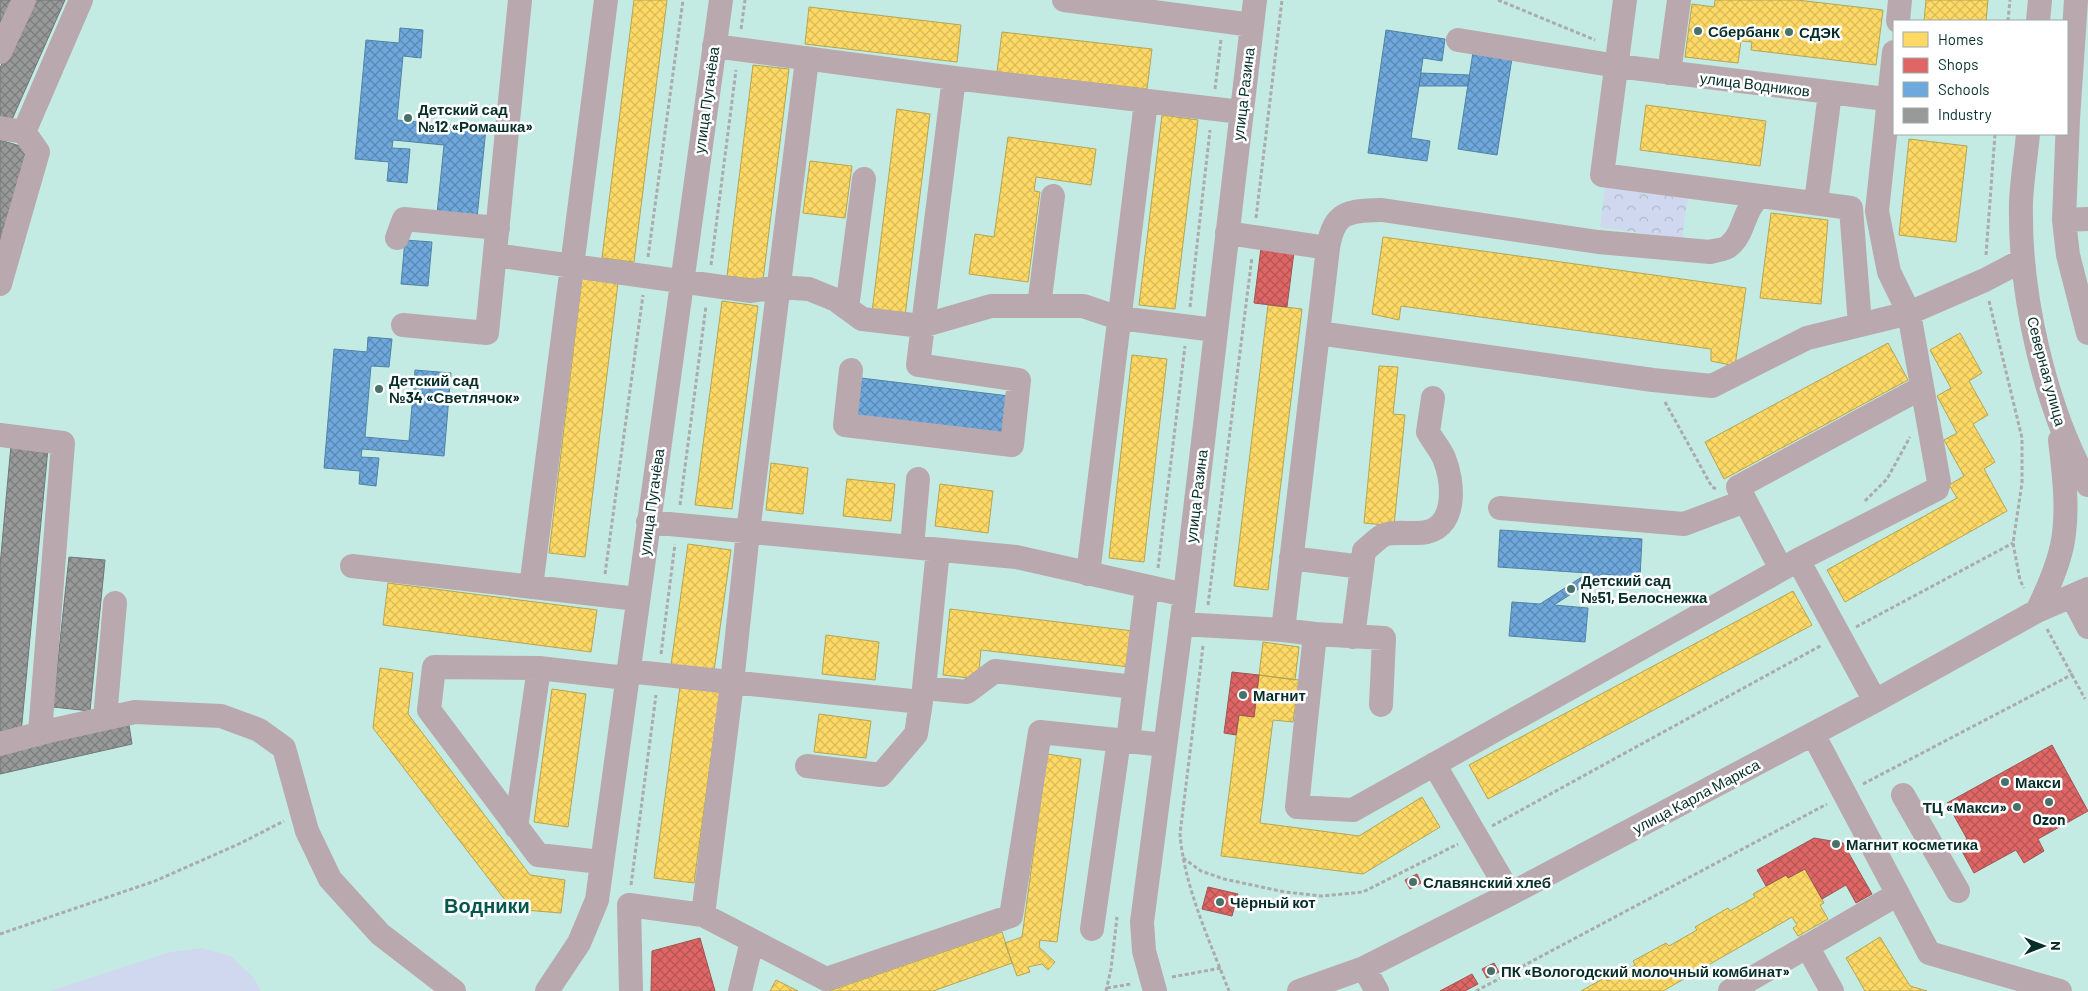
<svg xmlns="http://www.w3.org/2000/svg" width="2088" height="991" viewBox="0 0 2088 991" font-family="Barlow,sans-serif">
<defs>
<pattern id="park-crowns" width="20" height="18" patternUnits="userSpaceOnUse" patternTransform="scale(1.25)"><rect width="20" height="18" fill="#cfd8ef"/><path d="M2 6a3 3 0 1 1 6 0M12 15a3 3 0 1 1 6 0" fill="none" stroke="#b0bacd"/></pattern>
<pattern id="homes-cross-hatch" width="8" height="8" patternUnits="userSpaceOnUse" patternTransform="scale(1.25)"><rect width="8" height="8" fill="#ffd966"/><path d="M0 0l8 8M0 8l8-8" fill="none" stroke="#d9bb58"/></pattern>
<pattern id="shops-cross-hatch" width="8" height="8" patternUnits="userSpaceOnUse" patternTransform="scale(1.25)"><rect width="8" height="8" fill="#e06666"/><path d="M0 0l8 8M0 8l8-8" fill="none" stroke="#b45454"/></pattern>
<pattern id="schools-cross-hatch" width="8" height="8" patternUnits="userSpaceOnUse" patternTransform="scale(1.25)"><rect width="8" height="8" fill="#6fa8dc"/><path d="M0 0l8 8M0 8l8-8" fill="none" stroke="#5989b2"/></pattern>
<pattern id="industry-cross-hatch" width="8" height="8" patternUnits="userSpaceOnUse" patternTransform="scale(1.25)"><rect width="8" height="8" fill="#999"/><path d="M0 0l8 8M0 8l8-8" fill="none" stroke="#7b7d7d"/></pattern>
</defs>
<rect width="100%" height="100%" fill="#c4ebe3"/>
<!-- green -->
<path fill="#cfd8ef" d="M201,948l30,8 22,21 8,14h-211l120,-39z"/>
<!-- park -->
<path fill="url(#park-crowns)" d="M1605,186l83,12 -6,41 -82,-12z"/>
<!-- homes -->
<path fill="url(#homes-cross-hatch)" stroke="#b4a653" d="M634,0h33l-33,262 -32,-4z
M1715,0h82l86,10 -7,55 -125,-15 1,-8 -11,-1 -3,22 -53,-6 7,-53 22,3z
M1926,0h62l-2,21h-62z
M809,7l152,18 -4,37 -152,-18z
M1002,32l150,17 -5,40 -150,-17z
M753,65l36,4 -26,211 -36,-4z
M1646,105l120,16 -6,45 -120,-16z
M897,109l33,5 -25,202 -33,-4z
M1162,115l36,5 -23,189 -36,-4z
M1008,137l88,12 -5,36 -55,-8 -2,14 6,1 -12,90 -59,-8 6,-40 19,3z
M1909,139l58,7 -11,96 -57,-7z
M810,161l42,5 -7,52 -42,-5z
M1771,213l57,7 -7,84 -61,-6z
M1383,237l363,51 -11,78 -24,-5v-12l-310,-43 -2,14 -27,-6z
M582,278l36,5 -33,274 -36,-4z
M722,301l36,5 -26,203 -37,-4z
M1268,305l34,4 -34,281 -34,-4z
M1960,333l22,40 -13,8 19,34 -15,9 22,38 -11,7 23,42 -162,91 -18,-32 130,-72 -8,-13 15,-9 -20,-36 13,-7 -20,-37 14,-8 -21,-38z
M1888,343l20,37 -184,99 -19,-37z
M1132,355l35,4 -23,203 -35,-4z
M1379,366l19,1 -5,47 12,1 -11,111 -30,-3z
M771,463l37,5 -5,46 -37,-4z
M847,479l48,5 -4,37 -48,-5z
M940,484l53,7 -5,42 -53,-7z
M688,544l43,6 -17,121 -43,-6z
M388,583l209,27 -6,42 -208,-27z
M1793,591l19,34 -324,174 -19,-34z
M950,609l183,22 -4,36 -148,-17 -3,29 -35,-4z
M826,635l53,7 -4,38 -53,-6z
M1263,642l36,5 -4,33 -36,-5z
M380,668l33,5 -5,41 122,161 35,5 -4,33 -49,-4 -139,-181z
M1259,675l40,5 -6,42 -20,-2 -13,103 99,13 63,-39 18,30 -77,47 -142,-18 18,-141 15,2z
M680,686l40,6 -26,191 -40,-5z
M552,689l34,5 -18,133 -34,-5z
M819,714l52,7 -5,37 -52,-6z
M1047,754l34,5 -24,183 -17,-2 -1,7 16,15 -7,8 -6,-6 -14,3 2,5 -13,4 -12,-33 17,-6z
M1805,869l19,34 -4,2 8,14 -30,17 -5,-8 4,-3 -5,-8 -129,74h-82l25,-14 1,4 28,-16 -2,-4 33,-18 3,3 28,-16 -2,-3 33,-19 2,3 25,-14 -2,-3 33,-19 2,3z
M1002,932l10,31 -79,28h-104z
M1880,937l30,49 17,5h-62l-19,-33z
M776,980l22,11h-28z"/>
<!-- shops -->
<path fill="url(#shops-cross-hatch)" stroke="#9e5653" d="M1261,248l33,4 -7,55 -33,-4z
M1232,672l27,3 -5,42 -15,-2 -3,20 -12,-2z
M2052,745l36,66 -50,28 6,12 -20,12 -8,-13 -42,23 -16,-29 9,-5 -20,-36z
M1814,838l29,5 29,51 -16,9 -10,-18 -24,14 -17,-30 -17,9 -2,-3 -20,11 -9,-16z
M1417,874l4,9 -11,6 -5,-9z
M1208,887l30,7 -6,22 -30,-7z
M700,938l15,53h-64l1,-40z
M1494,963l5,9 -12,6 -5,-9z
M1472,974l6,10 -13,7h-25z"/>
<!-- schools -->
<path fill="url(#schools-cross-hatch)" stroke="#4f84a6" d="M400,28l23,2 -2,28 -18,-2 -6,64 89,8 -9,90 -40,-4 7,-69 -51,-5 -1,8 18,1 -3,34 -20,-2 2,-19 -34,-3 11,-119 33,3z
M1386,30l59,9 -3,22 -19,-3 -4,28 -8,52 19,3 -3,20 -59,-8z
M1473,52l39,6 -15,97 -39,-6z
M1421,73l49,2 -2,11h-49z
M405,240l27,2 -4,44 -27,-2z
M368,337l24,2 -3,28 -18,-1 -6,71 44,4 6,-71 36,3 -7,83 -82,-7 -1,8 18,1 -3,28 -17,-2 1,-13 -36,-3 10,-119 33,3z
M861,378l148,18 -5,38 -148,-18z
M1500,530l142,9 -2,38 -38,-3 -48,31 34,3 -3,34 -76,-6 3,-34 28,2 48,-31 -90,-6z"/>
<!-- industry -->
<path fill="url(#industry-cross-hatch)" stroke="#6d7977" d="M0,0h18l-18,40z
M30,0h35l-55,124 -10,-4v-52z
M0,140l27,8 -27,98z
M11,445l37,3 -27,285 -21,-2v-165z
M69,557l36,3 -15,151 -37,-4z
M129,725l3,19 -132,30v-21z"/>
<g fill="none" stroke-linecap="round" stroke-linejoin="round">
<!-- path -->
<path stroke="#abaaac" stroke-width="3" stroke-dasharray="4 2.5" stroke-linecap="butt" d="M1498,0l97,40
M2008,21l2,-21
M741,29l4,-29
M1215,89l6,-49
M1256,218l26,-218
M1986,255l9,-121
M648,257l35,-257
M711,265l25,-195
M1989,301l33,137v45l-9,60 7,37 4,8
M1190,307l20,-177
M1665,402l47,85 4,2
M1865,501l22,-22 23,-42
M680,505l26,-199
M1158,568l27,-222
M605,574l38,-279
M1208,605l44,-348
M1856,627l157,-84
M2047,629l38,70
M1203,646l-23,188c4,52 30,108 49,157
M661,654l14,-110
M1863,784l210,-110
M1492,826l330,-181
M1183,858l18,13 23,8 61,13 37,4 41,-4 95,-48
M631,885l25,-190
M0,934l155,-53 86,-38 43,-22
M1172,977l49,-9
M1107,988l24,-4
M1106,991l5,-22 6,-52
M1476,991l351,-187"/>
<!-- minor -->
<path stroke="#b9a8ad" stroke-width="24" d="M1064,0l188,25
M1625,0l-23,175 249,33 9,117
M2076,0l-8,119 -4,101 4,35 20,78
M1898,21l2,-21
M2038,21l2,-21
M1458,40l159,26 277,34
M714,46l240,32
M0,52l24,-52
M1669,73l10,-73
M0,128l24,4 14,20 -38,132
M24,132l57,-132
M2028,134c-2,22 -6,45 -7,68 -2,92 23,202 67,283
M1816,202l14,-109
M2064,220l24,-1
M1227,233l101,15 -45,382
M397,238l7,-19 94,9
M1328,248c6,-37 20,-37 54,-38l216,32 112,10c6,-2 15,-2 19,-6 17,-14 13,-36 31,-50
M495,255l256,36 27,-4 31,2 27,11 26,19 60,7 69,-20h92l36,12 96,12
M1039,306l14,-110
M847,308l17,-129
M403,325l84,8 33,-333
M1318,333l335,47 59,6 95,-48 102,-25 76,-33 38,-20
M851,370l-6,55 167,20 7,-65 -101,-15 36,-287 287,34
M0,435l63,8 -23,290
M1500,508l184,16 61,-23
M648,522l368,35 169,38
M912,547l6,-68
M938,550l-14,138 43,4 28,-21 139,16
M1291,558l71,9
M1798,560l139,-71 2,-7 -30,-169 -20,-41 -12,-61 17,-159
M352,566l285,33
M1781,569l-43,-82 183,-99
M1088,574l58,-472
M531,587l75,-587
M2072,596l16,31
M2037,611c10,-20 20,-43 25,-65 7,-34 2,-72 -2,-106
M1181,624l102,6 32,4 -18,173 56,3 445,-250 77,141
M1315,634l69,4 -3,67
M1353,637l11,-86c6,-5 12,-11 18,-15 9,-6 33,-1 45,-4 31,-7 26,-52 17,-74 -4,-9 -11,-17 -16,-26l5,-34
M539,668l-105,-1 -5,43 109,145 63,7
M627,671l294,31 -5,32 -35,41 -74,-9
M105,718l10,-115
M1813,734l116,219 131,38
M1128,741l19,-154
M0,744l53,-14 82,-18 86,4 38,14 25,18 23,83 23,48 50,55 74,57
M1434,764l76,130
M1903,795l55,96
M516,827l23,-159 87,10
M703,915l29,-232 16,-151 59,-472
M1092,929l27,-189
M1807,946l25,45
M1364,968l13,23
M547,991l32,-48 18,-43 124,-900
M631,991l-2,-86 74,10 123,64 185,-63 29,-184 125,13
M740,991l12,-50
M1155,991l-11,-40 -2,-29 43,-327 70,-595
M1299,991l65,-23 146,-74 365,-193 162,-90 51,-22
M1730,991l168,-97"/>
</g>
<!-- markers -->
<g fill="#487169" stroke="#fff" stroke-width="2">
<circle cx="1698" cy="31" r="5"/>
<circle cx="1789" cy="32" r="5"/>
<circle cx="408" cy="118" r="5"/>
<circle cx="379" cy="389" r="5"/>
<circle cx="1571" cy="589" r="5"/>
<circle cx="1243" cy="695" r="5"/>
<circle cx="2005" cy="782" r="5"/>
<circle cx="2049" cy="802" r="5"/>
<circle cx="2017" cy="807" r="5"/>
<circle cx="1836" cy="844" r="5"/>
<circle cx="1413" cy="882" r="5"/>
<circle cx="1220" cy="902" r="5"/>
<circle cx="1491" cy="971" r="5"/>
</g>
<g text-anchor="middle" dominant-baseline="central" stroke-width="5" stroke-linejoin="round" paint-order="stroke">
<!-- poi labels -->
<g font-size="15" font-weight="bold" fill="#052f28" stroke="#fff" text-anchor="start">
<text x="1708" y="31">Сбербанк</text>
<text x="1799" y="32">СДЭК</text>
<text x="418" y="109">Детский сад<tspan x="418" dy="17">№12 «Ромашка»</tspan></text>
<text x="389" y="380">Детский сад<tspan x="389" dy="17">№34 «Светлячок»</tspan></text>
<text x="1581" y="580">Детский сад<tspan x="1581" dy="17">№51, Белоснежка</tspan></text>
<text x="1253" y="695">Магнит</text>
<text x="2015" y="782">Макси</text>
<text x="2007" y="807" text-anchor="end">ТЦ «Макси»</text>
<text x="2049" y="819" text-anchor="middle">Ozon</text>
<text x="1846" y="844">Магнит косметика</text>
<text x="1423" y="882">Славянский хлеб</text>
<text x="1230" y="902">Чёрный кот</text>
<text x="1501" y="971">ПК «Вологодский молочный комбинат»</text>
</g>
<!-- street labels -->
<g font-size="15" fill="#052f28" stroke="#fff">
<text transform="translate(1755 84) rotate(7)">улица Водников</text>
<text transform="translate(1243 94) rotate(-83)">улица Разина</text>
<text transform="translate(706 100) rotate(-82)">улица Пугачёва</text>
<text transform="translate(2047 371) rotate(75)">Северная улица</text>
<text transform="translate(1196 496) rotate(-83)">улица Разина</text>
<text transform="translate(651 502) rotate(-82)">улица Пугачёва</text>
<text transform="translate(1696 796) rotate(-28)">улица Карла Маркса</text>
</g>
<!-- district labels -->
<g font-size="20" font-weight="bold" fill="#06584d" stroke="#fff">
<text x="487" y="905">Водники</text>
</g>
</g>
<!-- legend -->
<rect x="1893" y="20" width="175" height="115" fill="#ffffff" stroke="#9baca9"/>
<rect x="1903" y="32" width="25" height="15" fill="#ffd966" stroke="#9baca9"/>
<text x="1938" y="45" font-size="15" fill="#052f28">Homes</text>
<rect x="1903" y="58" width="25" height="15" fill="#e06666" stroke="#9baca9"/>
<text x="1938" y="70" font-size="15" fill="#052f28">Shops</text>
<rect x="1903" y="82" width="25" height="15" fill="#6fa8dc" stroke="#9baca9"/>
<text x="1938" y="95" font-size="15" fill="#052f28">Schools</text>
<rect x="1903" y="108" width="25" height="15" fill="#999999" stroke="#9baca9"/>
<text x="1938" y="120" font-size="15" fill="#052f28">Industry</text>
<!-- north arrow -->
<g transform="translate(2043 946) rotate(90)" stroke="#ffffff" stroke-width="4" paint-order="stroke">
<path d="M0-4L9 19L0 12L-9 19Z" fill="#052f28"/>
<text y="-8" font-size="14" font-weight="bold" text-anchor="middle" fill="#052f28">N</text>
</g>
</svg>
